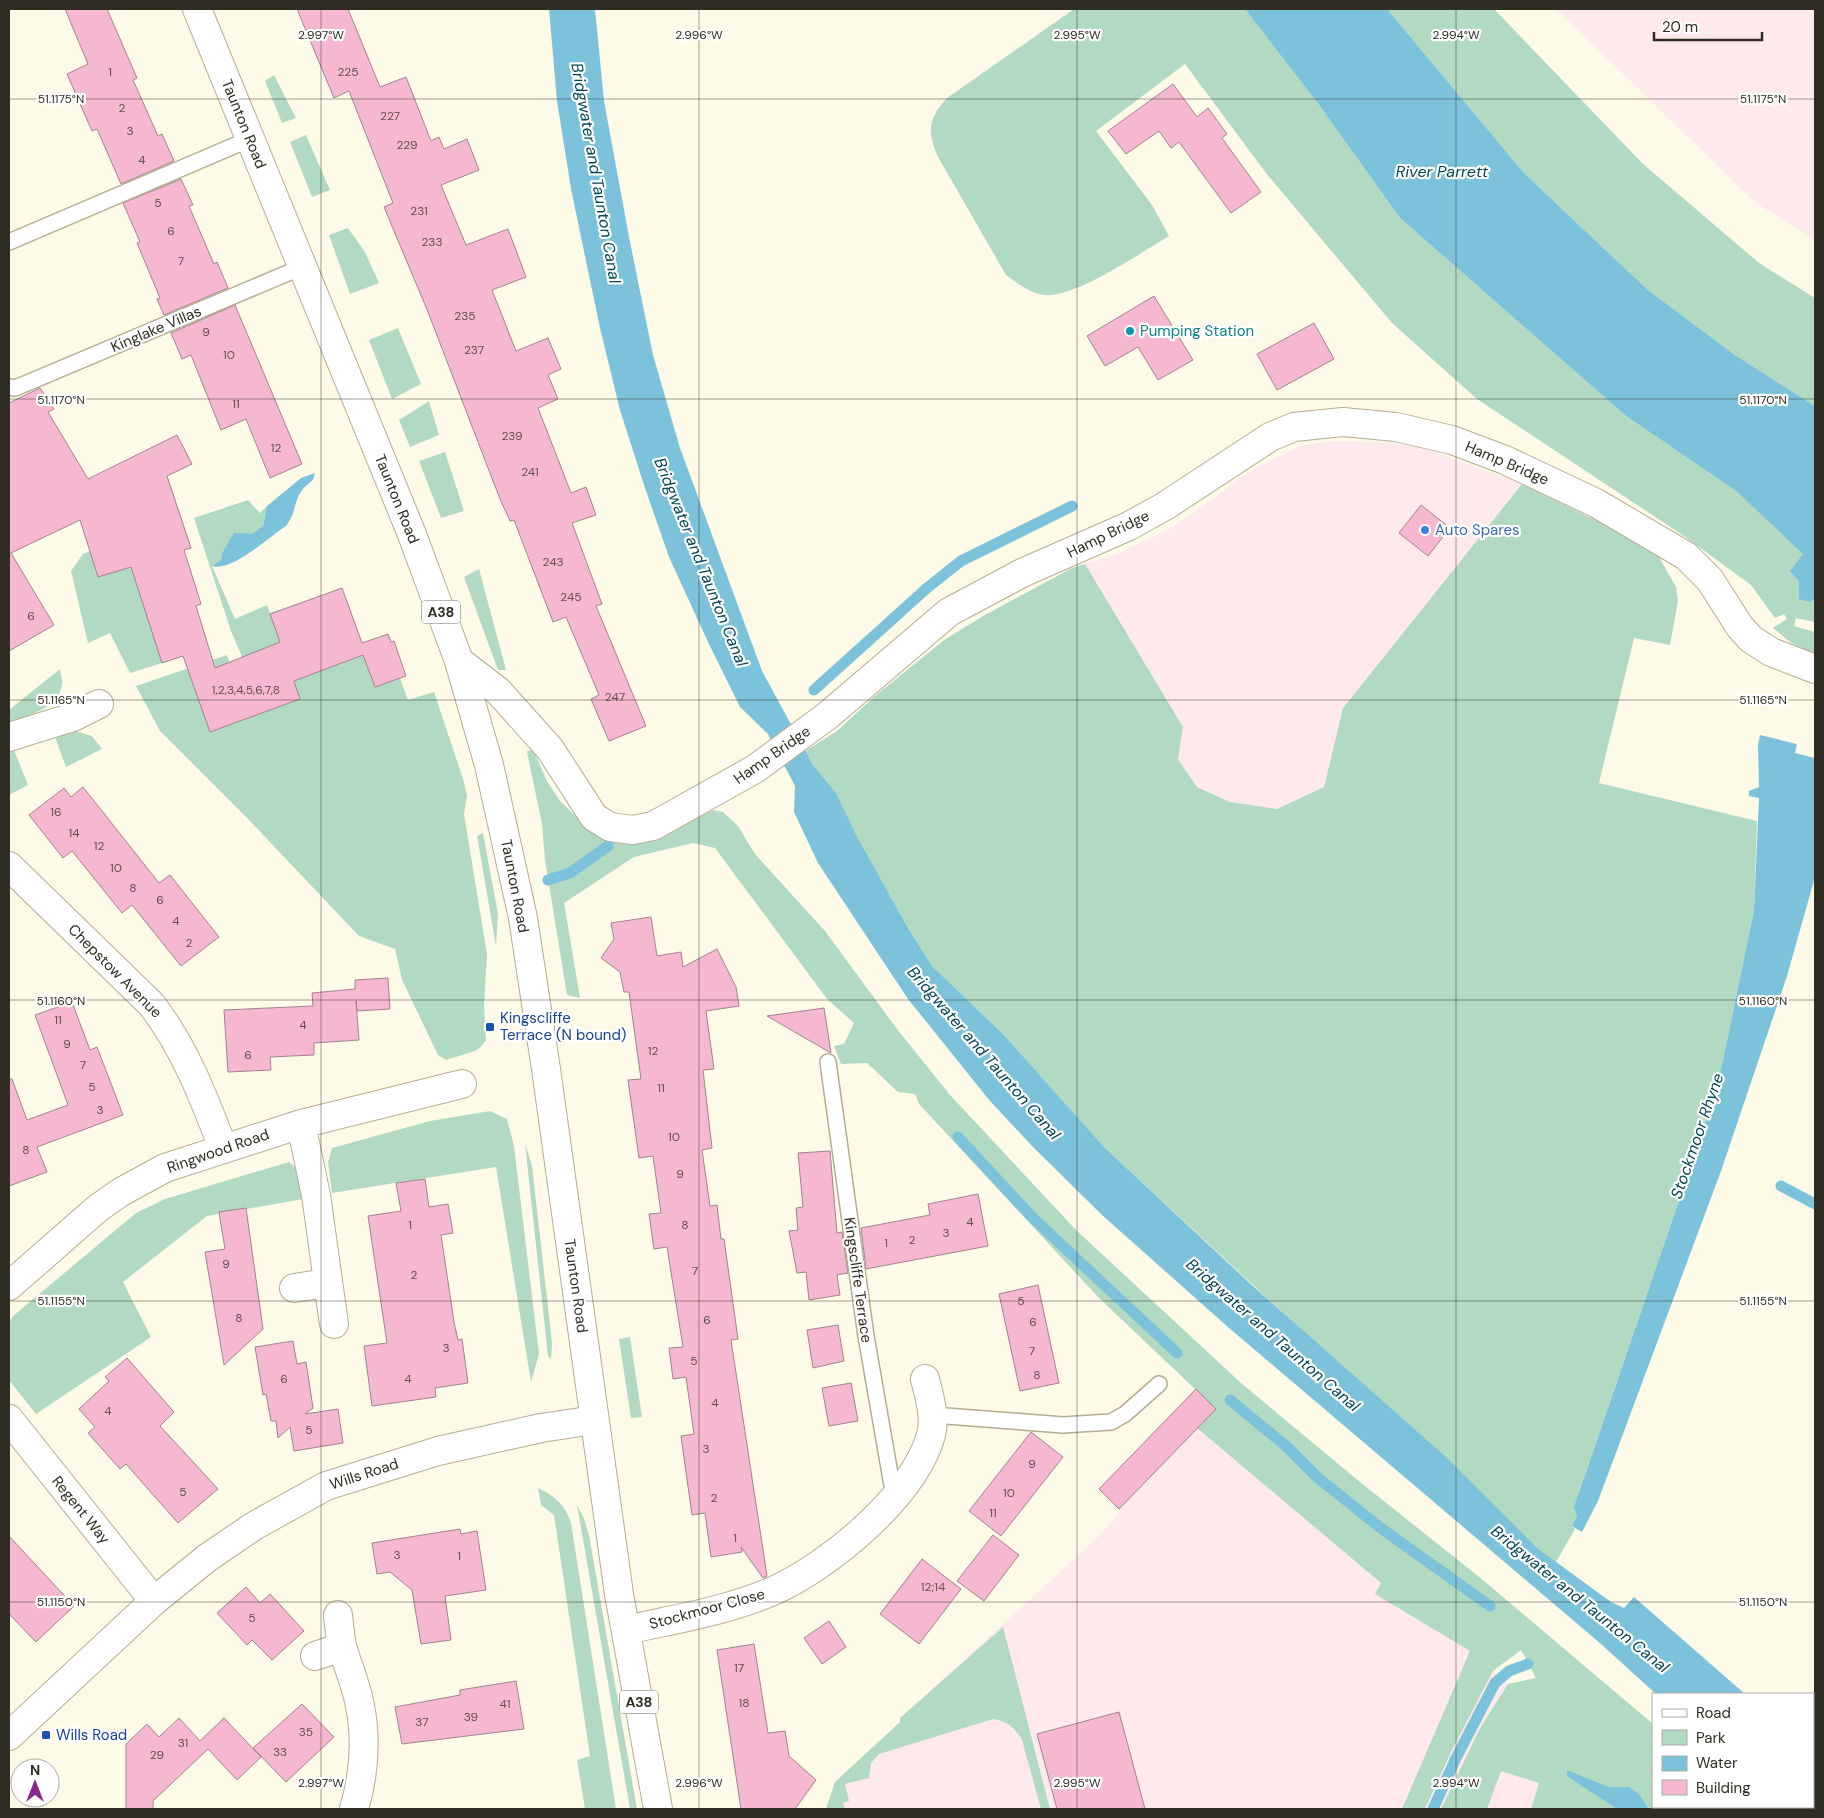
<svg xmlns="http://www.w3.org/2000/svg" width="1824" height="1818" viewBox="0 0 1824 1818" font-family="'DM Sans',sans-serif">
<rect width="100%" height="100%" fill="#fefae8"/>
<!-- industrial -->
<path fill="#ffe9ec" d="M1556,9h259v231l-59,-37z
M1339,441l55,2 32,6 96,35 -179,224 -19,79 -47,22 -47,-7 -33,-15 -19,-28 5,-32 -98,-163 32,-10 57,-28 83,-59 41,-20 17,-4z
M1197,1428l184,155 -5,11 94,57 31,27 7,6 -28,44 59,55 59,26h-772l9,-27 65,-60v-4l192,-175 27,-29v-5z"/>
<!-- green -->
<path fill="#b2dac2" d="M1074,9h171l74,96 81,113 226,198 110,75 68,63 -5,27 11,21 5,-3v23l-19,-4 -2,8 21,6v23l-25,-13 -17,-14 14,-9 -3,-5 -9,4 -24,-33 -67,-49 -207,-137 -85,-76 -126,-150 -81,-109 -89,67 56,74 17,31c-29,17 -93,62 -125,59 -15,-2 -27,-12 -38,-20l-68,-118c-11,-26 -10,-38 9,-59z
M1387,9h107l148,154 117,100 56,35v108l-80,-51 -87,-65 -123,-116z
M274,75l22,43 -14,5 -17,-42z
M306,135l24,55 -18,7 -22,-55z
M348,228l17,24 14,31 -29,11 -21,-59z
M398,328l23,56 -29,15 -23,-59z
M429,401l10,34 -29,12 -11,-27z
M445,452l19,59 -23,7 -22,-57z
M1522,484l110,54 27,19 17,30 2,14 -8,44 -36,-7 -35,145 158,38 -3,89 -31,150 -13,50 -130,379 -3,26 -5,11 3,3 -19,33 -19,-14 -432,-400 -101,-113 -72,-69 -24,-38 -53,-93 -19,-42 -23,-28 -8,-14 32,-20 38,-35 69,-56 39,-24 89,-48 13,-4 98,163 -5,32 19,28 33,15 47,7 47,-22 19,-79z
M248,500l12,13 7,-7 -4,20 -11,8h-18l-12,19 -1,7 -9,6 23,53 32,-14 3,8 10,-3 18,51 36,5 29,-11 12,32 25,-9 8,22 26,-8 30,90 3,14 -3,18 23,140 -3,51 2,35 -5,7 -6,4 -29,9 -8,-5 -36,-75 -7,-31 -36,-13 -110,-116 -89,-89 -24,-45 91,-31 4,11 -39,15 18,51 90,-33 -17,-48 -38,13 -14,-33 -37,-113z
M90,551l41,16 31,96 -32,10 -20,-40 -22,10 -17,-72 12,-17z
M479,569l27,101h-8l-34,-93z
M60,669c0,5 3,11 2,15 -2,24 -35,32 -53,38v-12z
M76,731l16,5 10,13 -36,18 -11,-30z
M533,749l14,32 13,20 32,31 18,7 29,5 74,-34 10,2 15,14 17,28 70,77 72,98 53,66 126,135 165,153 119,99 123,98 170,144v83h103l3,2h-228l8,-26 -38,-12 -14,38h-46l39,-81 28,-44 28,-6 -15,-28 -28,21 -43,83 -25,55h-23l68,-158 -95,-57 6,-11 -184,-155 19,-19 -118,-112 -179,-193 -4,-10 -17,-2 -31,-29 -26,1 -7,-18 10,-2 10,-21 -27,-24 -112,-151 -22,-5 -59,14 -70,46 16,95 -13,-3 -22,-135 -3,-36 -15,-72z
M14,750l14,35 -19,10v-42z
M483,833l15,81 -2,32 -19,-110z
M490,1111l17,8 7,27 25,208 -8,28 -35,-215 -164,26 -4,-31 4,-14 98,-27z
M525,1143l7,23 20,176 -1,17 -3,-3z
M289,1162l11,10 3,27 -96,17 -84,66 28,55 -115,77 -27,-34v-57l4,-7 123,-103 29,-14z
M630,1337l12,80 -11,1 -12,-79z
M538,1488c16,7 28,18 33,35l45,286h-31l-8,-49 13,-4 -36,-241 -13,-10z
M577,1505l6,11 6,19 48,274h-7z
M1003,1627l47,182h-9l-19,-69c-7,-12 -15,-19 -29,-21l-114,35 -8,9 -2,15 -24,6 4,17 -6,2 2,6h-19l9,-27 65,-60v-4z"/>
<!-- water -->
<path fill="#7cc2da" d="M549,9h46l9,92 25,136 24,118 27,93 82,223 51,94 23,28 20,42 52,93 24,38 72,69 101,113 149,139 192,170 91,91 74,54 13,6 10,-11 111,97h-89l-55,-50 -372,-316 -127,-113 -69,-68 -43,-46 -82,-102 -90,-136 -24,-51 1,-26 -27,-52 -28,-27 -32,-65 -39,-85 -25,-72 -24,-75 -20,-82 -29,-139 -14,-88z
M1245,9h142l138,165 123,116 87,65 80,51v193l-5,3 -11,-3v-18l-9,-10 13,-17 -67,-63 -110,-75 -226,-198 -81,-113z
M315,473l-2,7c-23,17 -13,28 -27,46 -16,10 -54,46 -74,40l9,-6 1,-7 12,-20 18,1 11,-8 4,-20 34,-28z
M1760,735l37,9 -2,9 20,5v119l-28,99 -66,195 -123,330 -16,31 -10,-6 5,-11 -3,-8 136,-397 13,-50 31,-150 5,-112 -10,-2v-5l10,-4 -1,-43z
M1813,1751l2,2v56h-17l-3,-2h18z
M1567,1770l41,17h21l10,7 10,15h-32l-50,-33z"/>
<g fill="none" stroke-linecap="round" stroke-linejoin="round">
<!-- stream -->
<path stroke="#7cc2da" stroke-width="11" d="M814,690l113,-102 34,-27 111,-55
M548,880l22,-7 38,-27
M958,1137l75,81 144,135
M1781,1186l34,18
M1230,1400l56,46 31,31 65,52 108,77
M1433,1809l23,-51 39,-75 14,-12 19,-7"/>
</g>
<!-- building -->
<path fill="#f6b8d1" stroke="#a0838e" d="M65,9h42l30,69 -4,2 25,56 4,-2 12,27 -53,23 -24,-55 -5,2 -25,-57 21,-10z
M297,9h51l32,78 26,-10 25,64 8,-4 5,12 23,-10 12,31 -38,15 25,60 42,-16 18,48 -34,13 24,61 32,-13 13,31 -13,6 10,24 -20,9 33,85 15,-6 10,28 -24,8 30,81 -6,2 50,120 -37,15 -18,-42 8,-4 -33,-78 -13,5 -39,-102 -4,1 -10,-22 -72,-187 -44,-105 9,-4 -44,-112 -15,7z
M1173,84l24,33 11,-9 19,26 -5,4 39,54 -30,21 -52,-71 -8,6 -12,-17 -33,23 -18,-23z
M181,179l12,26 -4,1 25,58 3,-2 11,26 -64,27 -7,-16 3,-1 -23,-55 3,-1 -17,-39z
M1154,296l39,64 -35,20 -20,-33 -33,19 -18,-30z
M235,305l67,159 -32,14 -24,-59 -25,11 -30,-75 -9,4 -11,-26z
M1314,323l20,36 -57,31 -20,-36z
M40,388l14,21 -6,3 40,67 89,-44 15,29 -25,12 24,72 -7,2 17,54 -5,2 19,62 65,-26 -10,-28 72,-26 20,55 26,-9 3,8 3,-1 12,35 -31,11 -12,-32 -69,26 6,18 -90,33 -27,-76 -21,7 -31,-96 -33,10 -18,-57 -69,33 43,72 -45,26v-248z
M1421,505l29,23 -22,28 -29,-23z
M83,787l76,96 11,-8 49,62 -38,29 -49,-61 -10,8 -50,-62 -9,7 -34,-43 35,-27 7,9z
M651,917l6,39 24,-4 2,15 34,-18 19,38 3,19 -33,5 8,58 -11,1 9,78 -10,2 8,56 7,-1 4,34h3l14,100 -7,1 36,236 -4,2 -22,-31 1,5 -31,5 -6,-44 -13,2 -11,-79 13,-2 -8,-57 -13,2 -4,-31 14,-1 -16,-100 -13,2 -5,-35 12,-1 -8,-57 -14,2 -11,-78 13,-1 -12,-87h-5l-4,-20 -19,-14 13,-19 -3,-16z
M388,978l2,31 -33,2 -1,-10 3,39 -45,3v12l-44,2 1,13 -43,2 -4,-62 89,-4 -1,-13 43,-4v-9z
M72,1002l18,48 7,-3 26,68 -86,32 10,25 -38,14v-107h3l15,41 41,-15 -33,-90z
M824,1008l7,45 -64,-37z
M830,1151l7,82 5,-1 6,41 -11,2 3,20 -31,5 -3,-28 -9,1 -8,-42 9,-1 -2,-22 7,-1 -5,-54z
M425,1179l4,28 19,-3 5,29 -12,2 13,87 4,18 4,-1 6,44 -33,5 1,9 -64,9 -8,-60 23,-3 -19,-127 33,-5 -5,-28z
M978,1194l10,52 -122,23 -5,-41 69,-13 -2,-11z
M246,1208l17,121 -39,36 -19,-113 20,-3 -6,-37z
M1038,1285l21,98 -39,8 -21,-97z
M838,1325l6,36 -31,7 -6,-38z
M293,1341l4,23 9,-2 7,46 -8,6 33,-5 5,34 -49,8 -4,-24 -12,11 -2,-17h-5l-5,-27 -3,1 -8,-48z
M127,1358l47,54 -14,14 58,63 -40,34 -52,-59 -6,5 -32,-36 7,-6 -16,-18 30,-28 -4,-4z
M851,1383l7,38 -29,5 -7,-38z
M1196,1389l20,20 -97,100 -20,-20z
M1031,1432l32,25 -62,79 -32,-25z
M460,1529l1,5 16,-3 9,59 -41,6 6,44 -30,4 -9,-54 -22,-18 -13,2 -5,-31z
M993,1535l26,20 -35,46 -27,-20z
M9,1536l65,70 -38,36 -27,-28z
M922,1559l39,30 -42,55 -39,-30z
M246,1587l14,16 10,-9 34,37 -32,29 -20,-20 -5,5 -30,-32z
M829,1621l17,26 -24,17 -18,-26z
M754,1644l14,89 17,-2 4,25 27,24 -21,29h-54l-24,-159z
M516,1681l8,48 -122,15 -7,-37 65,-12v-5z
M302,1704l32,33 -48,45 -33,-34z
M1119,1712l26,97h-88l-20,-75z
M179,1718l21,23 24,-23 37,39 -24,23 -29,-31 -55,52v8h-27v-65l21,-20 12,13z"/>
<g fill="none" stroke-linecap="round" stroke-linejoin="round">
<defs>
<path id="service" d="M9,242l241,-103
M9,387l6,1 17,-7 270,-114
M828,1062l38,274 28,161
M933,1415l130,10 48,-3 14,-8 34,-30"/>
<path id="minor" d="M459,661l39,30 52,58 44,68 16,10 23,3 20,-4 102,-57 72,-53 122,-104 73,-39 107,-47 36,-20 105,-69 24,-10 49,-5 53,5 56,13 53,20 91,43 90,53 24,24 30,47 11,12 20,13 44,17
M9,737l64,-20 26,-13
M9,866l142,138c33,42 53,94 72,144
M301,1124l15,71 18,129
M9,1286l89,-78 23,-16 44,-24 136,-44 161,-40
M294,1288l33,-5
M9,1419l145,182
M338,1615c1,10 2,21 4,31 5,18 13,36 17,55 8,36 5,74 -5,108
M626,1630c49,-11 101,-19 147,-39 56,-25 141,-95 158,-156 5,-19 -2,-39 -6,-56
M315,1656l27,-9
M9,1736l145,-135 53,-43 47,-32 72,-40 112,-35 103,-23 53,-8"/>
<path id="primary" d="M197,9l214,523 48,129 30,104 34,153 23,151 73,525 39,215"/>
</defs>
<!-- service casing -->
<use href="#service" stroke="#b4ad91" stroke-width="18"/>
<!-- minor casing -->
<use href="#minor" stroke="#b4ad91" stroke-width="30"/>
<!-- primary casing -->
<use href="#primary" stroke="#b4ad91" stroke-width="30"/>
<!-- service -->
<use href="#service" stroke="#fff" stroke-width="15"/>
<!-- minor -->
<use href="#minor" stroke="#fff" stroke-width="28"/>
<!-- primary -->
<use href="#primary" stroke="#fff" stroke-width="28"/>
</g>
<!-- ticks -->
<path fill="none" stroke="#2f2c21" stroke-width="1" stroke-opacity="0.45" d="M321,9v1800M699,9v1800M1077,9v1800M1456,9v1800M9,99h1806M9,399h1806M9,700h1806M9,1000h1806M9,1301h1806M9,1602h1806"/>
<!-- markers -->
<circle fill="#0f9aa8" stroke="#fff" stroke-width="2" cx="1130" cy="331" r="5"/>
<circle fill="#3f7fe0" stroke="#fff" stroke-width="2" cx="1425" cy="530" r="5"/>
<g fill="#1a4fb4" stroke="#fff" stroke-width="2">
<rect x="485" y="1022" width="10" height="10" rx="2.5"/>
<rect x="41" y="1730" width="10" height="10" rx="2.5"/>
</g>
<g text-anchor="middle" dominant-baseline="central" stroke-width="4.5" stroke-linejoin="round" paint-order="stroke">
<!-- number labels -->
<g font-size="12" fill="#614f4d">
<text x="110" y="72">1</text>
<text x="348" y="72">225</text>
<text x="122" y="108">2</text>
<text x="390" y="116">227</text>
<text x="130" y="131">3</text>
<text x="407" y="145">229</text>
<text x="142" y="160">4</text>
<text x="158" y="203">5</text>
<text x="419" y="211">231</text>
<text x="171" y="231">6</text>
<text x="432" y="242">233</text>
<text x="181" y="261">7</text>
<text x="465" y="316">235</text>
<text x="206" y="332">9</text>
<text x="474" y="350">237</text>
<text x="229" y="355">10</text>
<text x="236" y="404">11</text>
<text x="512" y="436">239</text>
<text x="276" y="448">12</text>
<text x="530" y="472">241</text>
<text x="553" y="562">243</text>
<text x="571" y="597">245</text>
<text x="31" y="616">6</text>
<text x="246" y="690">1,2,3,4,5,6,7,8</text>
<text x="615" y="697">247</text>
<text x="56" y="812">16</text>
<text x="74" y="833">14</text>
<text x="99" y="846">12</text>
<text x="116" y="868">10</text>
<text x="133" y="888">8</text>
<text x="160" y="900">6</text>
<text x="176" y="921">4</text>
<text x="189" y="943">2</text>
<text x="58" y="1020">11</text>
<text x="303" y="1025">4</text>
<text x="67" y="1044">9</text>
<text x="653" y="1051">12</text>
<text x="248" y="1055">6</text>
<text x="83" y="1065">7</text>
<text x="92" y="1087">5</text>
<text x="661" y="1088">11</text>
<text x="100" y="1110">3</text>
<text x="674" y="1137">10</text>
<text x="26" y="1150">8</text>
<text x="680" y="1174">9</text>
<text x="970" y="1222">4</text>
<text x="410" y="1225">1</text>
<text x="685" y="1225">8</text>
<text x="946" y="1233">3</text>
<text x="912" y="1240">2</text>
<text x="886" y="1243">1</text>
<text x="226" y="1264">9</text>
<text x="695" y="1271">7</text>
<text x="414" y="1275">2</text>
<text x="1021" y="1301">5</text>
<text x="239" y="1318">8</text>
<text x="707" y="1320">6</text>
<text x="1033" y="1322">6</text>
<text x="446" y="1348">3</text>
<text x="1032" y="1351">7</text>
<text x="694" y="1361">5</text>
<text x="1037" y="1375">8</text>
<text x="284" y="1379">6</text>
<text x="408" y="1379">4</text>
<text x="715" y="1403">4</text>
<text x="108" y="1411">4</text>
<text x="309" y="1430">5</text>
<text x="706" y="1449">3</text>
<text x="1032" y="1464">9</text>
<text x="183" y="1492">5</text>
<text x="1009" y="1493">10</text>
<text x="714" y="1498">2</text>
<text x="993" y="1513">11</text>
<text x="735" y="1538">1</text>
<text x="397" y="1555">3</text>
<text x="459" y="1556">1</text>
<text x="933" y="1587">12;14</text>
<text x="252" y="1618">5</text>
<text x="739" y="1668">17</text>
<text x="744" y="1703">18</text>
<text x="505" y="1704">41</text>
<text x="471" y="1717">39</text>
<text x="422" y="1722">37</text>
<text x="306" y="1732">35</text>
<text x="183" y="1743">31</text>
<text x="280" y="1752">33</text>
<text x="157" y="1755">29</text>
</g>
<!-- shield labels -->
<g fill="#fff" stroke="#6d6b64" stroke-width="1">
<rect x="422" y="600.5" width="38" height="23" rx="4"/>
<rect x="620" y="1690.5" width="38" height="23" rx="4"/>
</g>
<g font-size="14" font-weight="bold" fill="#2f2c21">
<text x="441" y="612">A38</text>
<text x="639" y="1702">A38</text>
</g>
<!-- street labels -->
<g font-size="15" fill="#2f2c21" stroke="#fff">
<text transform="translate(244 124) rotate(68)">Taunton Road</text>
<text transform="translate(156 329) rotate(-23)">Kinglake Villas</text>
<text transform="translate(1507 463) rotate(23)">Hamp Bridge</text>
<text transform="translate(397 499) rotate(68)">Taunton Road</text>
<text transform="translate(1108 534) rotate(-26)">Hamp Bridge</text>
<text transform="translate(772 755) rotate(-35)">Hamp Bridge</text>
<text transform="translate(515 886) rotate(79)">Taunton Road</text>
<text transform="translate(115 971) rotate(45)">Chepstow Avenue</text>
<text transform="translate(218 1151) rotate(-19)">Ringwood Road</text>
<text transform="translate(858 1280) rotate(82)">Kingscliffe Terrace</text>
<text transform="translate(576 1286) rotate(82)">Taunton Road</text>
<text transform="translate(364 1474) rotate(-18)">Wills Road</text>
<text transform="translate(81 1510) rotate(51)">Regent Way</text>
<text transform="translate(707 1609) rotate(-15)">Stockmoor Close</text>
</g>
<!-- culture labels -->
<g font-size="15" fill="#0d838f" stroke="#fff" text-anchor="start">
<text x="1140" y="331">Pumping Station</text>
</g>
<!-- shop labels -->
<g font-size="15" fill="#366cbe" stroke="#fff" text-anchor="start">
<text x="1435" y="530">Auto Spares</text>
</g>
<!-- transit labels -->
<g font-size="15" fill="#164399" stroke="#fff" text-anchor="start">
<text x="500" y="1018">Kingscliffe<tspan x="500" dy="17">Terrace (N bound)</tspan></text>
<text x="56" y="1735">Wills Road</text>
</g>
<!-- water labels -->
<g font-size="16" font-style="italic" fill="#034456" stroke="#fff">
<text x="1442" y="171">River Parrett</text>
<text transform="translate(596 173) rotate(80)">Bridgwater and Taunton Canal</text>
<text transform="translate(701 562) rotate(68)">Bridgwater and Taunton Canal</text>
<text transform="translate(984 1053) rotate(49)">Bridgwater and Taunton Canal</text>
<text transform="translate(1697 1136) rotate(-71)">Stockmoor Rhyne</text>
<text transform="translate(1273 1335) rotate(41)">Bridgwater and Taunton Canal</text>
<text transform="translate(1580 1599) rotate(39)">Bridgwater and Taunton Canal</text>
</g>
</g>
<g font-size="12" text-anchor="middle" fill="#2f2c21" stroke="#fff" stroke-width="4.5" stroke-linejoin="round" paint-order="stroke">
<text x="321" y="39">2.997°W</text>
<text x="699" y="39">2.996°W</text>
<text x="1077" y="39">2.995°W</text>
<text x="1456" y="39">2.994°W</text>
<text x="61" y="103">51.1175°N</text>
<text x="1763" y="103">51.1175°N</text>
<text x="61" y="404">51.1170°N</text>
<text x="1763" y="404">51.1170°N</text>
<text x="61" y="704">51.1165°N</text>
<text x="1763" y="704">51.1165°N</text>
<text x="61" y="1005">51.1160°N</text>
<text x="1763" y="1005">51.1160°N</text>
<text x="61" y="1305">51.1155°N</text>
<text x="1763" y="1305">51.1155°N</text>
<text x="61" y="1606">51.1150°N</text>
<text x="1763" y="1606">51.1150°N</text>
<text x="321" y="1787">2.997°W</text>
<text x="699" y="1787">2.996°W</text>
<text x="1077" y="1787">2.995°W</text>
<text x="1456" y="1787">2.994°W</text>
</g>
<!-- border -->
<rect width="1824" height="1818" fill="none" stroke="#2f2c21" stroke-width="20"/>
<!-- legend -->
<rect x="1652" y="1693" width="162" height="115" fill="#ffffff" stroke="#acaba6"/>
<rect x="1662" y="1709" width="25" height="8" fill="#ffffff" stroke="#acaba6"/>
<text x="1696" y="1718" font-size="15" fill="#2f2c21">Road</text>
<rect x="1662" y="1730" width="25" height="15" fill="#b2dac2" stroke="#acaba6"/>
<text x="1696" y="1743" font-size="15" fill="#2f2c21">Park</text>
<rect x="1662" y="1756" width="25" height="15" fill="#7cc2da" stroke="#acaba6"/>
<text x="1696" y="1768" font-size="15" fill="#2f2c21">Water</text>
<rect x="1662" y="1780" width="25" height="15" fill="#f6b8d1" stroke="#acaba6"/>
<text x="1696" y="1793" font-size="15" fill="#2f2c21">Building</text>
<!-- north arrow -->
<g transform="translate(35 1783)"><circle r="24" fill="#ffffff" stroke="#acaba6"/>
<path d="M0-4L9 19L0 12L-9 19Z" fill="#8b2992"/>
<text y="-8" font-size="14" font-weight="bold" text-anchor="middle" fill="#2f2c21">N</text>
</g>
<!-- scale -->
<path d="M1654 32v8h108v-8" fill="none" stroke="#2f2c21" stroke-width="2.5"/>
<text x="1662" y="32" font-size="15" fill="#2f2c21" stroke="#ffffff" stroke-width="4" paint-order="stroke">20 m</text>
</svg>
